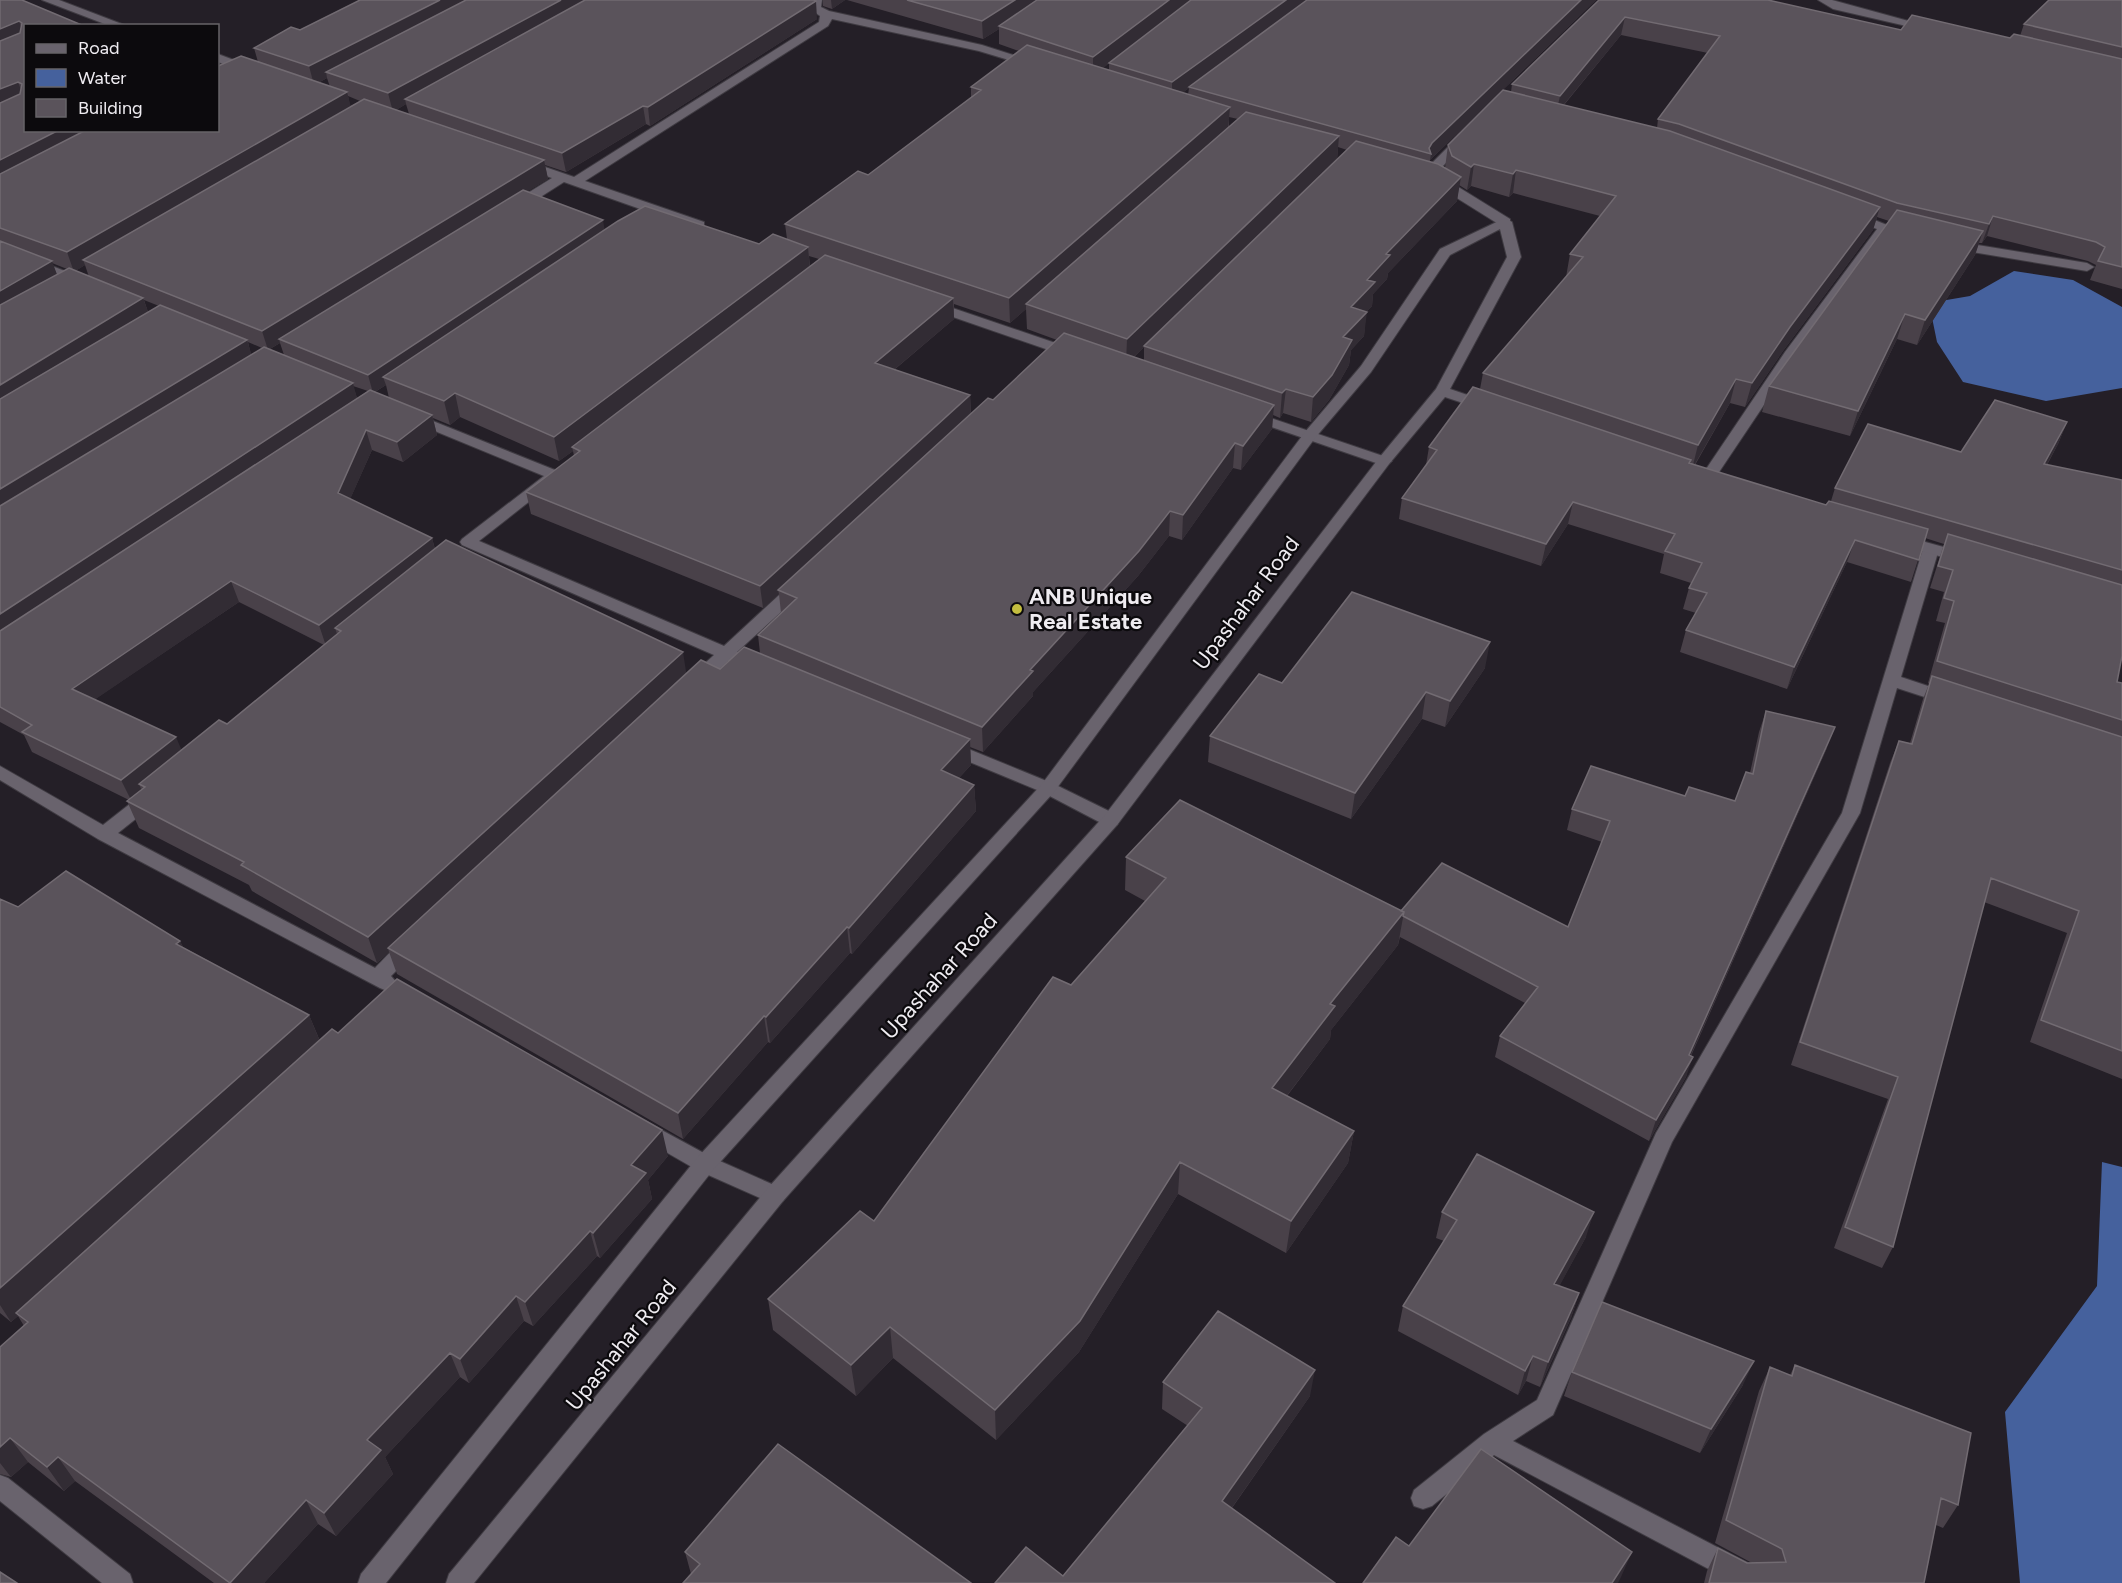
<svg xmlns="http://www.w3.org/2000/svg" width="2122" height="1583" viewBox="0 0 2122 1583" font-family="Figtree,sans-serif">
<rect width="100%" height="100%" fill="#241f27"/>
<!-- water -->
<path fill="#45619d" d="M2014,271l59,9 49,27v81l-76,13 -83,-19 -26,-40 -8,-39 41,-7z
M2102,1162l20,5v416h-102l-15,-171 92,-126z"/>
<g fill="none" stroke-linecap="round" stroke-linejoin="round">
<defs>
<path id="minor" d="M42,0h17l68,26h-17z
M810,0h12l-1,7 8,4 153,34 59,19 -6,4 -56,-17 -147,-32 -4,7 -243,155 119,41v6h-10l-130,-46 -44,28h-10v-6l42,-26 -32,-11v-6h8l46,16 245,-155 1,-6 -11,-8z
M1818,0h14l102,28 -6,3 -95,-22z
M218,54l37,14 2,2 -6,4 -33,-12z
M1464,134l6,4 -28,29 5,13 63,39v6h-10l-64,-40 -7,-19 31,-31z
M1852,211l40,16 -96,130 -85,127h-10l-3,-3 87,-129 92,-123 -30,-11 -2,-3z
M1953,241l134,22 7,4 -7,4 -139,-23 -2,-3z
M0,245l87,35 2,3 -7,4 -5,-1 -77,-32z
M932,301l147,50 2,3 -7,4 -5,-1 -142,-49 -2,-3z
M1250,411l139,47 3,3 -8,5 -5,-2 -134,-46 -2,-3z
M413,413l147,59 3,3 -84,66 245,105 67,-62h12l2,4 -2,4 -66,60 23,10 2,4 -2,4 -6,2 -26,-11 -26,24h-12l-3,-4 3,-4 24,-22 -252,-110 -2,-3 2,-3 82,-63 -136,-56 -2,-3 2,-3z
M1931,544l8,5 -38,128 54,18 3,4 -9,6 -52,-17 -37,125 -188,329 -119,273 -40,26 256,133 3,9h-37l-241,-128 -62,51 -9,3 -9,-3 -3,-8 3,-8 70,-56 53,-34 119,-267 186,-320 81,-264z
M949,741l105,43 63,31 3,5 -3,5h-12l-63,-33 -99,-41 -3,-4 3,-4z
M0,766l103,59 42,-33h12l3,5 -3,5 -39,31 257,135c11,-11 26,-31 42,-26l3,5 -29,29 6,7 -3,5 -7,3 -7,-3 -282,-149 -98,-59z
M645,1121l68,37 70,31 3,6 -3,6 -8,3 -8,-3 -70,-31 -59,-34 -3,-6 3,-6z
M0,1475l8,3 122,96 3,9h-31l-102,-82z"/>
<path id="tertiary" d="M1505,218l7,4 9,35 -71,132 41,14 2,3 -2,3h-10l-36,-12 -56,67 -272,361 -334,376 -309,382h-28l3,-9 318,-385 338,-374 274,-357 57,-69 71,-132 -7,-28 -50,26 -79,117 -56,66 -261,354 -341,378 -327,413h-28l3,-9 336,-416 345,-374 263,-352 56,-66 79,-117z
M1900,535l69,19 2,4 -8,5 -69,-20 -2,-3z"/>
</defs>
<!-- minor casing -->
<use href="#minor" stroke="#3f3b42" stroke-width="2"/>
<!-- tertiary casing -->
<use href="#tertiary" stroke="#3f3b42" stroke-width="2"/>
<!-- minor -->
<use href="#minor" fill="#69636d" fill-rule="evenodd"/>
<!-- tertiary -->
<use href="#tertiary" fill="#69636d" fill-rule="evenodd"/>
</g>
<!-- wall -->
<path fill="#494149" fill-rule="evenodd" d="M0,0h22l4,130h192l40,-68 -4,-14 46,-18 517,-11 -167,107 -4,-2 -80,48 -21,-7 3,14 -22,13 78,38 155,14 28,-5 -2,-15 83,-49 103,-77v-11l48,-36 -20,-7v-15l-16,10 -136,-39h749l-166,160v2l15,6 3,-23 63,-53 1,-8 87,-84 302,30 109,8 10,-2 4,-12 98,-24v289l-32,-9 6,-15 -8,-4 -101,-25 -5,7h-3l-4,12 -58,90 -20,-6 -47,97 -88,-24 7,-26 120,-165 -12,-4 -4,13 -90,121 -38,56 -15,-4 -35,62 131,40 5,-4 4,-13 232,-66 -9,22 -11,21 75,15v176l-5,26 5,1v396l-92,-37 37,-109 -83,-31 -91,345 -11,21 -48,-20 54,-149 -97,-34 99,-302 9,-22 11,2 13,-44 6,-15 -1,-1 17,-60 -9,-2 8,-29 -14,-4 14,-44 -19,-6 -14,44 -64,-20 -60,127 -107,-37 6,-22 10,-17 -13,-4 6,-21 2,-5 -31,-10 4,-19 -96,-30 -27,42 -142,-47 3,-21 24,-33 3,-18 51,-58 3,-16 83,-96 4,-23 30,-38 -87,-23 -4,4 -38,-11 -4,4 -8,-5 -2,16 -69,72 -1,6 -14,15 -1,12 -6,6 -2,24 -13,14 -2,15 -20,35 -18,22 -28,-9 -3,5 -7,-3 -1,14 -31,41 -8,-2 -51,72 -13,-4 -31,40 -105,116v4l-50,56 -13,-5 1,18 -12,13 15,7 2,26 -124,143 -2,-1 -80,90 -2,-1 -85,97 -286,-165 -8,-22 -12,11 -125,-72 -3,-6 -110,-57 -12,-27 2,-1 -97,-48 -8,-17 -24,-13zM1621,35l87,18 -50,66 -1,9 -93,-23zM1109,63v7l-7,-2zM327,78l3,9 -12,-4zM1189,88l-1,7 -6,-2zM348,96l12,5 -10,5zM406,104l3,10 -13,-4zM1229,117l9,2 -9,8zM1338,147l9,3 -10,10zM809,256l10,3 -9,7zM52,263l15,6 -10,6zM85,265l4,12 -14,-6zM144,300l15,6 -11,6zM954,304l56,19 16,-14 1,20 30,11 -64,60 -22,13 -1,-18 -76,-25 60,-51zM248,342l14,6 -11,7zM280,343l4,12 -14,-6zM1144,347v13l-10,-3zM386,385l3,13 -14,-6zM353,386l15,5 -11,7zM460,417l99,44 14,-10 1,5 -48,36 5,22 232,94 16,-14 2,19 -23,22 2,18 -40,16 -34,5 -251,-125 -3,-11 -82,-39 22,-49 31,12 34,-27 -4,-17 17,7zM239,602l85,43 -97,79 -46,26 -86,-51z
M823,0h22l-13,9 -9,-3z
M1485,668l-40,59 -23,-8 -71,100 -143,-57 2,-26 72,-53z
M1766,711l61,37 -136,308 -5,21 -37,64 -154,-84 5,-21 25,-33 -125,-66 -2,8 -67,85 -1,9 -43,57 67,35 -6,32 -62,90 -108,-59 -99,158 -83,88 -103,-82 -37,38 -83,-66 -5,-31 106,-78 197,-236 74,-84 -20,-11 1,-33 275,54 167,16 34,-85 -35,-12 5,-21 113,-13 50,5 15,-28 9,-41z
M0,899l18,8 162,34 3,6 126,68 11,26 18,-8 330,123 -20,24 4,19 -52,59 -3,-2 -64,70 -9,-5 -55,62 -9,-6 -75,80 8,17 -57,62 -18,-12 -54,59h-50l-139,-102 -11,10 -36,-29 -17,15 -11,-3v-127l24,-21 -6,-10 -7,6 -11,-9z
M1442,1212l144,25 -27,49 20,7 -8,25 -31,69 -14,-6 -8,14 -120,-64 5,-25 41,-65 -8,-3z
M1795,1365l163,140 -15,23 -7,-3 -12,58h-220l3,-12 11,-23 29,15h5l-37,-20 44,-152 11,-24 20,8z
M1572,1372l171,13 -43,68 -136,-57z
M1163,1382l147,14 -78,112 -169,68 125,-150 -26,-17z
M685,1552l286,31 -280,-9z"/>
<!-- shaded-wall -->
<path fill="#322c34" d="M440,0h39l-153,72 1,6 -13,7 -5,-19z
M561,0h35l-191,99 1,5 -13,8 -5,-19z
M831,0h14l-13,9z
M1015,0h27l-43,26v3l-16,10 -1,-18z
M1169,0h23l-99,76v-19z
M1286,0h23l-120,87v1l-17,13v-19z
M1581,0h15l-166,160 1,-6 -2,-6 3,-5z
M816,1l1,18 -167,107 -2,-19z
M1625,17l-4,18 -65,79 4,-18z
M19,21l6,18 -25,11v-21z
M18,82l7,18 -25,11v-22z
M347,92l5,19 -269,149 2,5 -11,7 -7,-20z
M643,106l3,18 -80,48 -4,-19z
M1230,107l-2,24 -202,173v5l-16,14 -1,-25z
M59,130h43l-102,52v-22z
M1339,136l-2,24 -193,186v1l-18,17 1,-25z
M544,160l4,19 -265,162 -4,-2 1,4 -12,7 -6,-19z
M1474,164l-3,22 -4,4 4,-23z
M1516,170l-3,23 -4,4 4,-23z
M1461,177l-4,24 -69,72 -1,6 -14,15 -1,12 -24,25 3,-24 16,-27 19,-26z
M1880,207l-7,23 -90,121 -38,56 7,-24 38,-56z
M1993,216l-6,20 -5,7 7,-19z
M603,220l3,18 -223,139 3,8 -13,8 -5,-18z
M1983,231l-8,24 -58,90 8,-25z
M808,247l2,23 -238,177 1,4 -14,10 -5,-24z
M52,261l7,19 -59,34v-23z
M143,298l7,19 -150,92v-24z
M953,298l1,21 -77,65 -2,-21z
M1367,312l-3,24 -13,14 -2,15 -20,35 -18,22 2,-25 30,-60z
M1905,314l-8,25 -47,97 8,-25z
M247,340l6,19 -253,155v-25z
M1736,379l-6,24 -38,66 6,-24z
M353,383l5,19 -358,238v-26z
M1286,389l-3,24 -3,5 2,-25z
M455,393l5,24 -10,8 -6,-24z
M970,395l1,21 -193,174 1,4 -16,14 -3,-22z
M1274,405l-2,24 -31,41 2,-24z
M432,415l5,20 -34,27 -6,-20z
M2067,422l-9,22 -23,42 9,-22z
M366,430l6,20 -28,63 -6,-20z
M1235,443l-2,25 -51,72 1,-25z
M1573,502l-5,22 -27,42 5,-22z
M1170,511l-1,25 -31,40 -105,116v4l-50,56 -1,-25 48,-57z
M432,538l5,20 -102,70 3,9 -12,9 -7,-21z
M1855,540l-8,22 -60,127 7,-22z
M231,581l8,21 -158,107 -9,-20z
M1490,642l-5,26 -40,59 5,-26z
M683,652l4,26 -299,270 1,4 -12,11 -9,-26z
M1426,692l-4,27 -71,100 4,-26z
M1835,727l-8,21 -145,327 7,-20z
M176,737l9,21 -40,29 -6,-3 3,7 -11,9 -10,-20z
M970,739l1,26 -29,31 -1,-26z
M974,785l2,26 -124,143 -3,-26z
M1404,912l-6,33 -67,85 -1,9 -62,81 4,-32 58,-84z
M847,927l3,26 -80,90 -4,-26z
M180,941l13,28 -17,-25z
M309,1015l12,29 -305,269 2,3 -7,6 -11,-17v-17z
M764,1016l4,26 -85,97 -5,-26z
M1693,1057l-7,20 -37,64 7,-21z
M662,1130l6,26 -20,24 4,19 -52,59 -7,-25 38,-68z
M1354,1131l-6,32 -62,90 5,-32z
M1180,1162l-2,32 -99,158 -83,88 -1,-30z
M1594,1212l-8,25 -39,72 7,-25z
M590,1231l7,25 -64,70 -8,-24z
M1579,1293l-8,25 -31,69 8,-25z
M516,1296l8,25 -55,62 -9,-24z
M890,1327l3,31 -37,38 -5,-31z
M450,1353l10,24 -75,80 8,17 -57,62 -12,-23 43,-73z
M1533,1356l-7,25 -8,14 7,-24z
M1754,1361l-11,24 -43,68 11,-24z
M1315,1370l-5,26 -91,130 3,-25z
M10,1438l18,24 -17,15 -11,-14v-16z
M58,1457l17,24 -11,10 -17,-24z
M306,1500l12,24 -54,59h-34z
M1632,1552l-11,25 -3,6h-6z"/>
<!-- building -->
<path fill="#5a535b" stroke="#726b72" stroke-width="1.5" d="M0,0h22l62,26h-58v104h33l-59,30v-57l20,-9 2,-10 -4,-2 -18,7v-48l20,-8 2,-10 -3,-2 -19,8z
M360,0h80l-131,66 -55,-18 37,-21 9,3z
M466,0h95l-173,93 -62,-21z
M585,0h229l2,1 -168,106 -5,-1 -81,47 -157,-54z
M907,0h108l-33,21z
M1037,0h132l-76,57 -94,-31z
M1191,0h95l-114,82 -63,-19z
M1307,0h274l-149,143 -3,5 2,6 -242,-67z
M1599,0h169l133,30 11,-15 98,23 4,-4 108,25v208l-24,-6 7,-14 -9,-5 -103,-26 -4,8 -92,-21 -218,-79 -21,-5 62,-83 -95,-19 -65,79 -48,-12z
M2049,0h73v47l-98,-23z
M1027,45l203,62 -221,191 -224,-74 73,-53 10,4 113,-85 -10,-3z
M241,56l106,36 -280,160 -67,-24v-54l86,-44h132v-64z
M1503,90l167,41 210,76 -90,120 -38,56 -16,-4 -38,66 -215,-72 100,-116 -13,-3 46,-58 -100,-26 -3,4 -39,-10 -3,3 -19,-11 -4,-11z
M364,99l180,61 -282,171 -179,-71z
M1246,112l93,24 -212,203 -101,-35z
M1356,141l82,23 23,13 -75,77 4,1 -23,25 8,2 -24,25 16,5 -24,25 9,3 -20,35 -19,22 -27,-8 -4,4 -138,-47z
M523,190l80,30 -235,155 -89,-36z
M645,206l114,38 14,-10 35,13 -254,190 -99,-44 -11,8 -61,-24 235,-156z
M1897,210l86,21 -58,89 -20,-6 -47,97 -89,-25z
M0,241l52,20 -52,30z
M825,255l128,43 -78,65 95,32 -210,191 -234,-94 54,-41 -8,-4z
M69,268l74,30 -143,87v-80z
M160,305l87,35 -247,149v-90z
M1064,333l210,72 -31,41 -8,-3 -52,72 -13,-4 -31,40 -109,119 3,1 -51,56 -224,-92 39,-37 -19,-8 210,-192 5,2z
M264,347l89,36 -353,231v-108z
M1473,387l218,73 -2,3 137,42 3,-4 99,28 -9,31 -64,-20 -61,127 -108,-37 21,-37 -18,-5 13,-25 -37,-12 10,-17 -102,-32 -27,42 -144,-46 35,-48 -8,-3z
M370,390l62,25 -35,27 -31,-12 -28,63 94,45 -113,87 -88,-44 -159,108 104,48 -55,43 -99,-48 10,-7 -32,-18v-76z
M1995,400l72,22 -23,42 78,16v90l-287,-82 33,-64 93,28z
M1948,534l174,51v71l-5,26 5,1v37l-185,-59 17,-60 -10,-3 9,-28 -15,-4z
M446,540l237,112 -315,285 -127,-72 3,-3 -117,-61 18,-14 -6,-3 80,-64 8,4 114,-93 -6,-3z
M1352,592l138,50 -40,59 -24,-9 -71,101 -145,-57 49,-62 23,9z
M744,647l226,92 -29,31 33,15 -125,143 -2,-1 -81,90 -2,-1 -86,97 -290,-165 313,-288 19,9z
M1932,676l190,61v314l-81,-31 38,-109 -88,-33 -98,369 -48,-20 53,-150 -98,-35 99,-301 13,3z
M1766,711l69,16 -146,328 4,2 -37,63 -156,-84 38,-49 -135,-71 1,-4 -3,-1 41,-48 126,64 42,-106 -38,-12 19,-43 94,30 4,-9 46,14 11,-29 7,2z
M1180,800l224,112 -74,92 5,2 -63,82 82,43 -63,90 -111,-59 -100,159 -85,89 -105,-83 -39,38 -83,-66 92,-88 14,10 179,-244 18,8 95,-107 -40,-21z
M66,871l114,70 -4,3 133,71 -309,273v-389l18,8z
M397,979l265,151 -31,35 15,8 -53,60 -3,-2 -65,71 -9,-6 -56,63 -10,-6 -83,87 14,10 -57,63 -18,-13 -76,83 -172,-126 -11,10 -37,-29 -10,9v-100l28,-25 -12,-9 316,-284 6,4z
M1477,1154l117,58 -40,72 25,9 -31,69 -15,-6 -8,15 -122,-65 54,-86 -15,-8z
M1602,1302l152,59 -43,68 -139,-57z
M1218,1311l97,59 -93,131 113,82h-340l31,-36 37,29 139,-168 -39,-26z
M1795,1365l176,68 -13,72 -17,-7 -17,85h-215l9,-35 29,15 39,-1 -4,-13 -56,-29 44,-153 22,9z
M778,1444l193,139h-288l17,-19 -15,-12z
M1481,1449l151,103 -20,31h-249l33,-46 13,9z
M0,1572l17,11h-17z"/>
<!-- markers -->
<circle fill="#c3bd3f" stroke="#0c0a0d" stroke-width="2" cx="1017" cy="609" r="6"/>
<g text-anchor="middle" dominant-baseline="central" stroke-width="4.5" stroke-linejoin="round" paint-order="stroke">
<!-- poi labels -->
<g font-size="22" font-weight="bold" fill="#efecf1" stroke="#0c0a0d" text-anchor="start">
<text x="1029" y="596">ANB Unique<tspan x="1029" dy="25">Real Estate</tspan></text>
</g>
<!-- street labels -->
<g font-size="22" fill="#efecf1" stroke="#0c0a0d">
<text transform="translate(1246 603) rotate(-53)">Upashahar Road</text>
<text transform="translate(939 976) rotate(-48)">Upashahar Road</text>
<text transform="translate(621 1345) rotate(-51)">Upashahar Road</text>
</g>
</g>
<!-- legend -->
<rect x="24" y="24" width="195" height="108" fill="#0c0a0d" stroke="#676468" stroke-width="1.5"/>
<rect x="36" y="44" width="30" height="9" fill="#69636d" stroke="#676468" stroke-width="1.5"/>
<text x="78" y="54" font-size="18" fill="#efecf1">Road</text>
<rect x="36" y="69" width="30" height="18" fill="#45619d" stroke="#676468" stroke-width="1.5"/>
<text x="78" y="84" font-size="18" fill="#efecf1">Water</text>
<rect x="36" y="99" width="30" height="18" fill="#5a535b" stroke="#676468" stroke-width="1.5"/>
<text x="78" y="114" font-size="18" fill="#efecf1">Building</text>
</svg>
